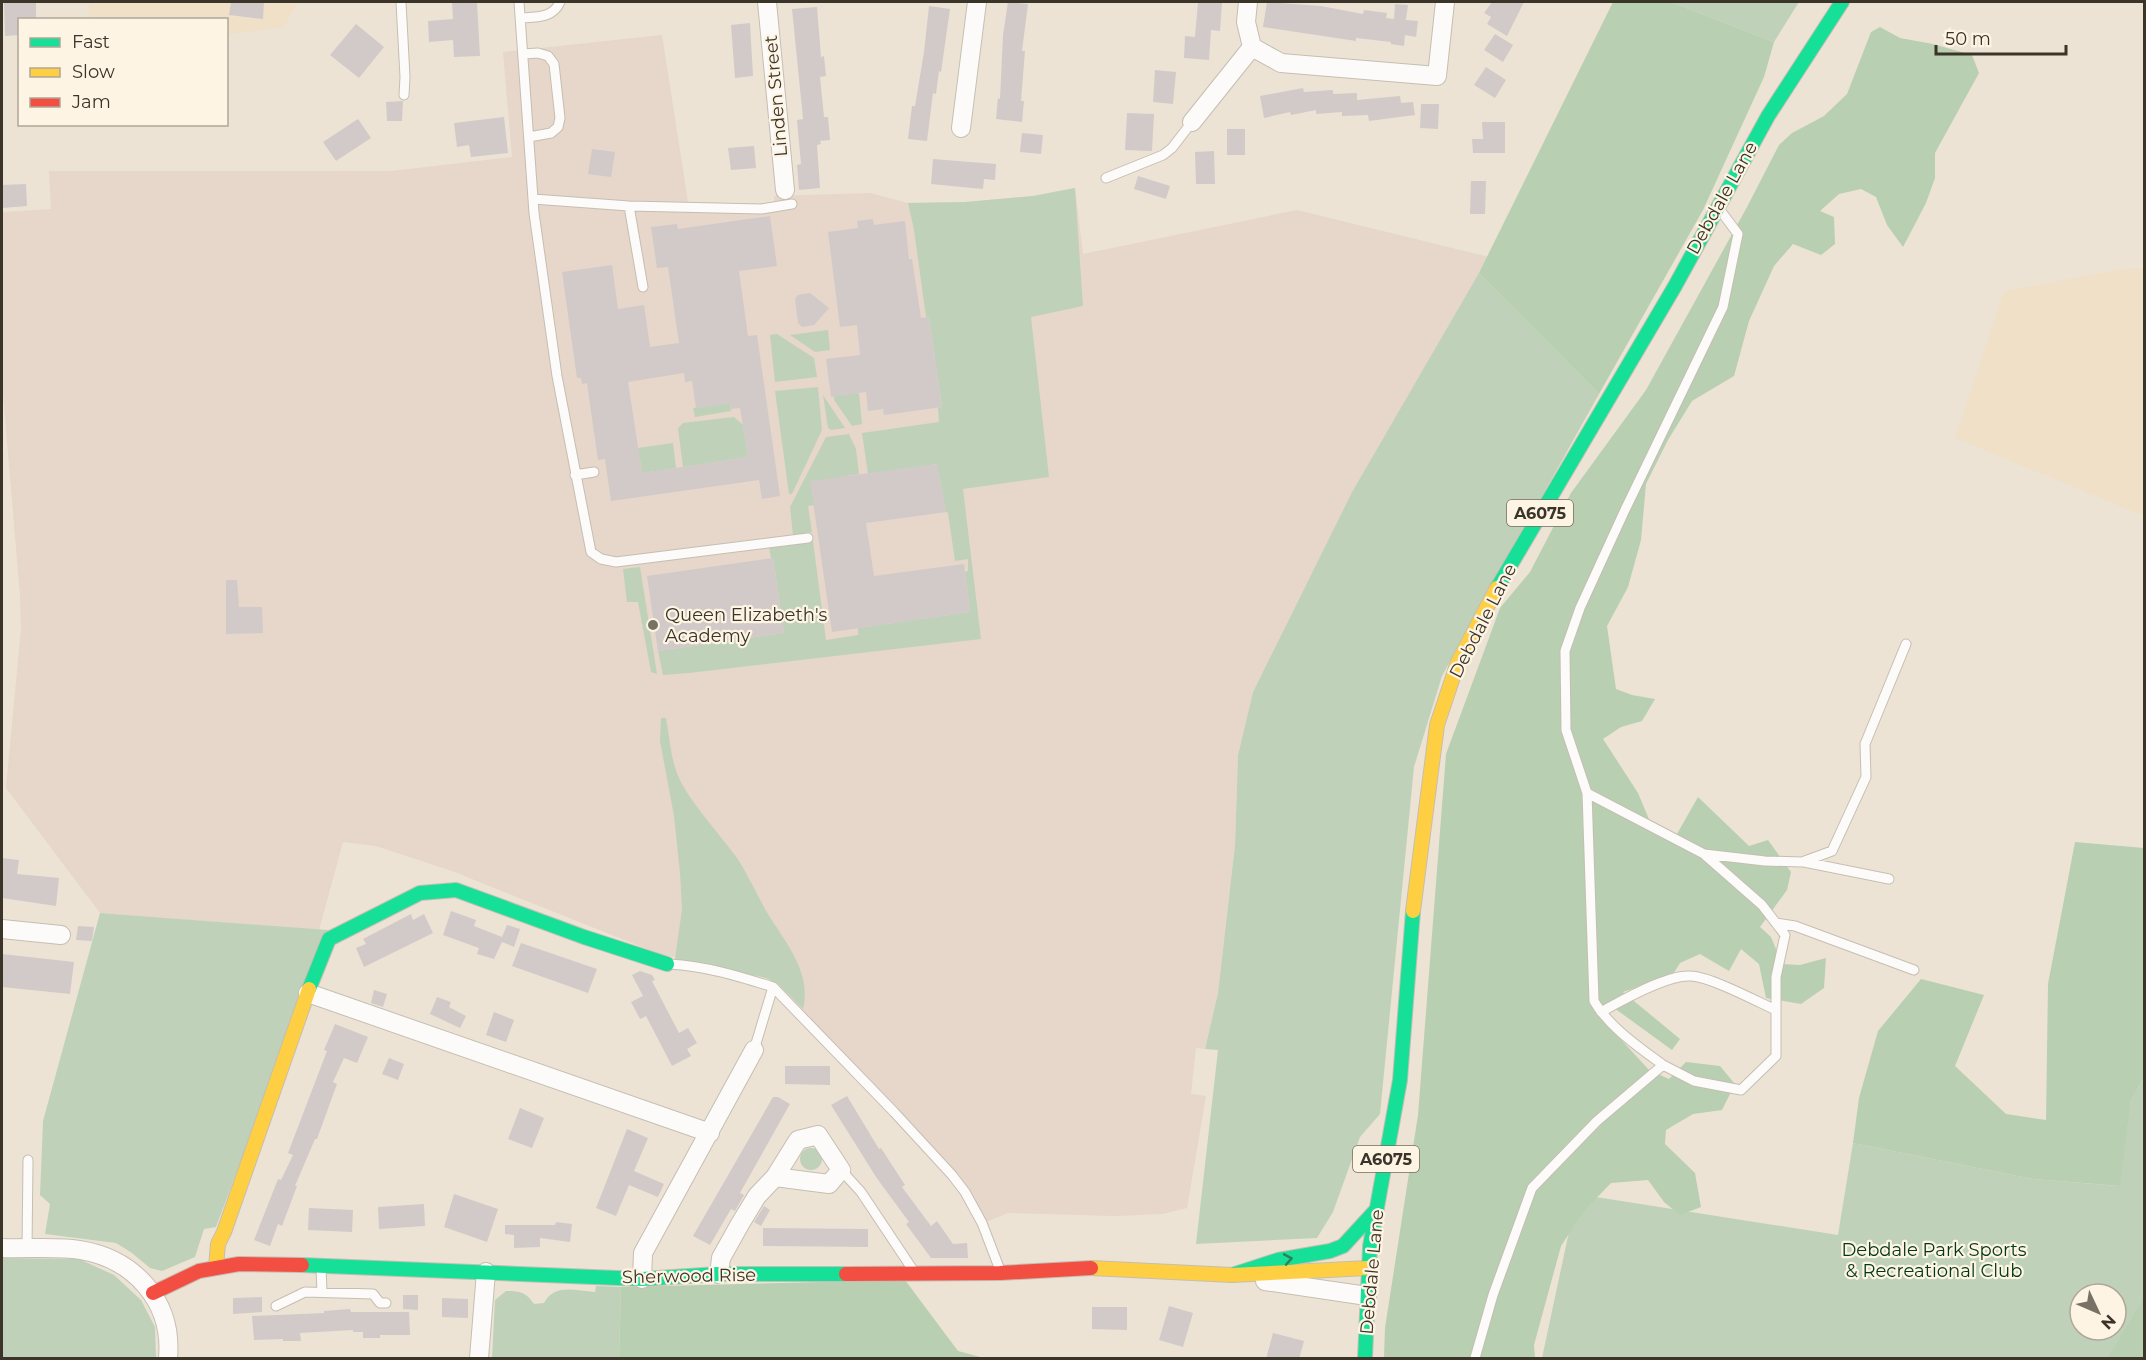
<svg xmlns="http://www.w3.org/2000/svg" width="2146" height="1360" viewBox="0 0 2146 1360" font-family="Montserrat,sans-serif">
<rect width="100%" height="100%" fill="#ece3d5"/>
<!-- built -->
<path fill="#efe0c7" d="M89,2h209l-14,25 -54,7h-3l-1,-14h-137z
M2144,268v248l-189,-78 49,-147 118,-22z"/>
<!-- education -->
<path fill="#e7d6ca" d="M662,35l26,167 69,2 17,-2v-6l96,-3 38,10 57,-1 68,-6 42,-8 8,66 214,-44 192,47 -137,235 -99,200 -15,63 -3,90 -17,148 -13,56 -9,-1 -5,46 15,2 -19,112 -25,6 -46,2 -108,-3 -22,9 -28,-47 -180,-191 -12,-6 -109,-25 -205,-82 -76,-25 -33,-4 -24,88 -219,-17 -94,-125 15,-159 -1,-33 -18,-214v-170l49,-3 -2,-38h342l121,-14 -9,-105z"/>
<!-- green -->
<path fill="#bfd2b9" fill-rule="evenodd" d="M1671,2h128l-25,40z
M1075,188l8,118 -52,11 18,160 -86,12 18,150 -292,34 -26,2 -5,-24 126,-18 -11,-75h-2l-2,-11 44,-6 13,99 32,-5v-7l112,-16 -5,-40 3,-1v-12l-13,2 -7,-48 -2,-1 -9,-48 -69,10 -6,-41 77,-11 -1,-14 4,-1 -13,-90h-3l-12,-87 -6,-27 57,-1 68,-6z
M1479,273l120,121 -157,282 -28,91 -34,347 -20,23 -27,75 -16,26 -121,6 22,-194 -13,-1 13,-56 17,-148 3,-90 15,-63 99,-200z
M828,330l2,20 -15,2 -25,-17z
M777,334l37,24 3,19 -42,5 -5,-47z
M818,387l4,43 -30,64h-3l-14,-103z
M859,393l3,31 -10,2 -18,-26v-4z
M823,395l22,33 -14,2 -3,-2z
M730,403l1,8 -36,6 -2,-9z
M734,417l9,8 5,32 -65,10 -5,-39 5,-5z
M849,434l7,15 3,25 -48,8 3,23 -6,1 4,26 -19,3 -3,-28 36,-70z
M673,443l3,25 -34,5 -4,-25z
M640,567l17,107 -6,-2 -13,-70h-11l-4,-33z
M661,718h5c4,21 5,47 16,66 14,25 35,47 52,70 14,19 22,40 34,60 18,29 44,59 35,95l-25,-25 -12,-6 -91,-19 7,-50 -2,-36 -6,-57 -14,-75z
M100,913l228,17 -112,297 -12,2 -9,28 -33,14 -12,-3 -18,-15 -16,-10 -71,-9 5,-30 -10,-9 3,-74z
M2144,1077v281h-602l35,-164 261,41 15,-92 180,36 86,7 12,-85zM2080,1294h36v36h-36z
M800 1159a11 11 0 1 1 22 0a11 11 0 1 1-22 0Z
M2,1258l77,1 35,16 27,25 14,27 1,31h-154z
M596,1286l25,1 -2,71h-127l3,-58 11,-9c14,0 20,1 28,13l10,-1c11,-20 31,-12 51,-11z"/>
<!-- forest -->
<path fill="#b8cfb2" d="M1613,2h58l103,40 -10,35 -61,133 -104,184 -120,-121z
M1880,27l20,11 33,6 39,11 7,18 -44,80v25l-9,25 -23,44 -16,-22 -11,-28 -15,-8 -22,5 -19,17 14,6 1,27 -14,11 -28,-11 -19,22 -25,55 -15,55 -42,25 -24,39 -22,44 -5,56 -13,47 -21,39 9,63 16,6 23,4 -13,22 -21,6 -18,12 35,54 13,31 22,17 25,-44 51,49 19,-6 23,32 -4,18 -27,37 11,10 11,27 18,1 26,-7 -2,30 -23,16 -35,-6 -7,-34 -18,-15 -12,22 -29,-17 -20,9 -10,16 -24,5 -23,8 57,47 -8,11 -62,-45 -7,15 46,50 20,9 17,-17 34,4 15,18 -13,26 -29,4 -27,16 -1,14 30,29 6,34 -21,8 -16,-13 -16,-22 -37,3 -28,29 -22,34 -27,99 1,13h-151l1,-30 33,-213 28,-361 54,-146 30,-36 41,-79 75,-103 101,-183 32,-62 13,-12 32,-17 23,-22 24,-62z
M2075,842l69,6v229l-13,24 -11,85 -87,-7 -180,-36 6,-45 19,-67 43,-52 63,16 -29,71 51,48 40,6 2,-136z
M905,1280l53,71 26,7h-365l2,-71z
M2144,1298v60h-37l1,-1z"/>
<!-- building -->
<path fill="#d2cac8" fill-rule="evenodd" d="M4,2h32v18h-16v15l-15,1z
M231,2h33l-1,17 -34,-4z
M452,2h25l3,54 -26,1 -1,-17 -24,2 -1,-21 25,-2z
M1008,2l20,2 -6,47h3l-4,50h3l-2,21 -26,-3 2,-21 2,1 3,-64z
M1198,2h24l-2,29 -9,-1 -2,30 -25,-2 1,-22 10,1z
M1267,2l54,4 42,8 1,-4 23,3 -1,5 8,1 1,-15 13,1 -2,15 12,1 -2,16 -11,-2 -1,11 -13,-2v-2l-35,-4v3l-93,-14z
M1492,2h32l-17,34 -20,-12 4,-7 -7,-4z
M929,6l21,3 -9,63 -2,-1 -3,23 -3,-1 -6,48 -19,-2 4,-33h3l9,-54z
M817,7l4,50 3,-1 2,20 -6,1 4,40h4l2,23 -10,1 1,3 -4,1 3,43 -21,2 -2,-25 4,-1 -4,-44 6,-1 -11,-110z
M750,23l3,53 -18,2 -4,-53z
M356,24l28,23 -25,31 -29,-23z
M1495,34l18,11 -10,17 -19,-12z
M1486,67l20,13 -11,18 -21,-13z
M1155,70l21,2 -3,32 -20,-2z
M1303,88l1,4 29,-2v4l24,-1v7l43,-4 1,7 12,-1 2,13 -46,6 -1,-6 -26,1v-4l-26,2v-4l-25,5 -1,-3 -26,6 -4,-22z
M403,101l-1,20h-15l-1,-19z
M1421,104h18l-1,25 -18,-1z
M1127,113l27,1 -2,37 -27,-1z
M504,117l4,36 -37,4 -2,-12 -12,2 -3,-24z
M358,119l13,19 -35,23 -13,-19z
M1482,122h23v31h-32l-1,-14h11z
M1227,129h18v26h-18z
M1022,133l21,2 -2,19 -21,-2z
M754,146l2,22 -25,2 -3,-22z
M592,149l23,3 -4,25 -23,-3z
M1214,151l1,33h-19l-1,-32z
M933,159l63,5 -1,16 -11,-1 -1,10 -52,-5z
M1138,176l32,10 -4,13 -32,-10z
M1471,181h15l-1,33h-15z
M26,184l1,22 -25,2v-23z
M770,216l7,50 -38,5 9,65 9,-1 23,161 -18,3 -3,-19 -148,21 -6,-42 -7,1 -11,-77 -5,1 -1,-6h-4l-15,-106 50,-7 6,44 26,-4 6,42 29,-4 -11,-76 -11,1 -6,-41 26,-3 1,5zM684,373l1,9 7,-1 4,27 34,-5 1,6 9,-1 8,49 -106,16 -14,-91z
M873,219l1,6 31,-4 4,38h3l9,59 8,-1 13,90 -58,8 -1,-6 -15,2 -2,-19 -35,5 -5,-38 34,-4 -3,-30 -17,2 -12,-95 30,-4 -1,-7z
M810,293l19,15 -15,17 -12,2 -4,-4 -3,-24 3,-4z
M937,464l9,48 -80,11 8,53 90,-12 6,48 -138,20 -22,-151z
M773,558l11,75 -126,18 -11,-75z
M226,580h11l2,27h23l1,26 -37,1z
M2,858l17,2 -2,14 42,4 -3,28 -54,-8z
M451,911l25,9 -2,6 28,11 5,-12 13,4 -6,18 -12,-5 -8,17 -17,-5 2,-6 -36,-13z
M411,914l2,6 11,-6 9,19 -69,34 -8,-19 10,-4 -3,-5z
M78,926l16,1 -2,14 -16,-1z
M521,943l76,26 -9,24 -76,-27z
M2,954l72,8 -4,32 -68,-7z
M640,971l12,4 3,5 -3,1 27,52 9,-5 9,15 -10,6 4,7 -19,10 -26,-50 -6,3 -9,-17 12,-6 -11,-21z
M374,990l13,4 -4,13 -12,-4z
M437,997l14,5 -2,5 17,9 -6,12 -30,-14z
M494,1012l20,8 -8,22 -20,-7z
M335,1024l33,13 -11,26 -13,-5 -11,24 4,2 -20,55h-2l-20,47h2l-15,40 -4,-2 -8,22 -16,-6 24,-61 3,1 12,-25 -5,-2 39,-102 -3,-1z
M389,1058l15,6 -6,16 -16,-6z
M785,1066h45v19l-45,-1z
M847,1096l32,53 2,-1 24,37 -3,2 29,39 6,-5 16,23 14,-1 1,15h-37l-25,-34 3,-2 -33,-45 -45,-72z
M773,1097h5l12,7 -50,89 4,2 -9,16 -4,-2 -21,36 -17,-9z
M520,1108l24,10 -12,30 -24,-9z
M627,1129l21,9 -14,33 30,13 -6,13 -29,-12 -13,31 -20,-8z
M454,1194l44,15 -11,33 -43,-15z
M424,1204l1,22 -46,3 -1,-22z
M764,1206l6,4 -9,16 -7,-4z
M309,1208l44,2 -1,22 -44,-2z
M556,1222l16,2 -2,18 -30,-4v9l-26,1v-13l-9,-1v-9h50z
M763,1228l105,1v18l-105,-1z
M403,1295h15v15l-15,-1z
M262,1297v15l-29,2v-16z
M442,1298l26,1v19l-26,-1z
M1169,1306l24,7 -10,34 -24,-7z
M1092,1307h35v23l-35,-1z
M350,1309l1,3h58l1,23h-30v3h-17v-6h-10v-2l-53,3 1,8h-18v-2l-29,1 -2,-24 72,-3v-2z
M1273,1333l31,8 -5,18h-33z"/>
<g fill="none" stroke-linecap="round" stroke-linejoin="round">
<defs>
<path id="lane" d="M401,2l4,75 -1,18
M519,2l15,211 23,163 34,176 10,7 15,3 192,-24
M521,18c16,-1 32,0 39,-16
M523,54l15,-1 10,3 6,8 6,54 -2,9 -7,6 -22,4
M1106,178l57,-23 9,-7 20,-26
M533,199l96,7 132,3 31,-5
M629,206l14,81
M575,475l19,-3
M1587,793l117,61 61,7 37,1 30,-11 34,-74 -1,-33 41,-100
M1804,862l85,17
M1776,923l19,3 119,44
M669,964c37,2 69,12 104,23l-19,63
M773,987l121,125 58,63 13,17 17,31 18,47
M1601,1012c21,-12 67,-38 90,-36 20,1 65,25 85,34
M1663,1065l31,16 47,9 35,-34v-79l9,-42 -23,-30 -57,-50
M841,1170l20,22 52,78
M27,1249l1,-89
M321,1267l1,25
M276,1306l29,-14 68,2 7,9h6
M1475,1358l18,-63 39,-107 65,-67 66,-56c-24,-18 -54,-38 -69,-64l-7,-208 -21,-63 -1,-79 15,-43 44,-96 99,-205 15,-73 -18,-24"/>
<path id="street" d="M767,2l18,188
M1248,2l-2,20 6,25
M1252,47l29,16 156,13 8,-74
M1192,122l60,-75
M961,128l16,-126
M2,929l59,6
M308,993l402,140
M2,1248c23,1 56,-2 78,2 55,9 93,52 88,108
M719,1274l2,-16 19,-34 17,-28 18,-19 23,-37 20,-5 23,35 -12,14 -54,-7
M642,1279l1,-26 111,-203
M1265,1281l102,15
M479,1358l7,-86"/>
<path id="fast" d="M1497,588l178,-302 93,-170 74,-114
M309,989l20,-50 91,-46 36,-3 128,47 83,27
M302,1265l340,14 77,-5h127
M1232,1275l46,-15 52,-9 13,-5 34,-37
M1365,1358l5,-112 30,-166 13,-169"/>
<path id="slow" d="M1413,911l24,-186 21,-63 39,-74
M216,1267l2,-23 6,-12 85,-243
M1091,1268l141,7 136,-7"/>
<path id="jam" d="M846,1274l154,-1 91,-5
M153,1293l46,-22 40,-7 63,1"/>
</defs>
<!-- lane casing -->
<use href="#lane" stroke="#c5beb2" stroke-width="11"/>
<!-- street casing -->
<use href="#street" stroke="#c5beb2" stroke-width="20"/>
<!-- fast casing -->
<use href="#fast" stroke="#c5beb2" stroke-width="16"/>
<!-- slow casing -->
<use href="#slow" stroke="#c5beb2" stroke-width="16"/>
<!-- jam casing -->
<use href="#jam" stroke="#c5beb2" stroke-width="16"/>
<!-- lane -->
<use href="#lane" stroke="#fcfbf9" stroke-width="9"/>
<!-- street -->
<use href="#street" stroke="#fcfbf9" stroke-width="18"/>
<!-- fast -->
<use href="#fast" stroke="#16e098" stroke-width="14"/>
<!-- slow -->
<use href="#slow" stroke="#ffcf43" stroke-width="14"/>
<!-- jam -->
<use href="#jam" stroke="#f24e42" stroke-width="14"/>
</g>
<!-- one-way arrows -->
<defs><path id="oneway-chevron" d="M-2-3.5L2.5 0L-2 3.5" fill="none" stroke-width="1.6" stroke-linecap="round" stroke-linejoin="round" transform="scale(1.5)"/></defs>
<use stroke="#2a815b" href="#oneway-chevron" transform="translate(1288 1259) rotate(-10)"/>
<!-- markers -->
<circle fill="#787165" stroke="#fef4e4" stroke-width="2" cx="653" cy="625" r="6"/>
<g text-anchor="middle" dominant-baseline="central" stroke-width="4.5" stroke-linejoin="round" paint-order="stroke">
<!-- shield labels -->
<g fill="#fef4e4" stroke="#756e61" stroke-width="1.5">
<rect x="1507" y="500" width="66" height="26" rx="4.5"/>
<rect x="1353" y="1146" width="66" height="26" rx="4.5"/>
</g>
<g font-size="16" font-weight="bold" fill="#3a3429">
<text x="1540" y="513">A6075</text>
<text x="1386" y="1159">A6075</text>
</g>
<!-- street labels -->
<g font-size="18" fill="#3a3429" stroke="#fef4e4">
<text transform="translate(776 96) rotate(-95)">Linden Street</text>
<text transform="translate(1722 198) rotate(-61)">Debdale Lane</text>
<text transform="translate(1483 621) rotate(-63)">Debdale Lane</text>
<text transform="translate(1372 1272) rotate(-85)">Debdale Lane</text>
<text transform="translate(689 1276) rotate(-1)">Sherwood Rise</text>
</g>
<!-- poi labels -->
<g font-size="18" fill="#3a3429" stroke="#fef4e4" text-anchor="start">
<text x="665" y="615">Queen Elizabeth's<tspan x="665" dy="21">Academy</tspan></text>
</g>
<!-- park labels -->
<g font-size="18" fill="#003813" stroke="#fef4e4">
<text x="1934" y="1250">Debdale Park Sports<tspan x="1934" dy="21">&amp; Recreational Club</tspan></text>
</g>
</g>
<!-- border -->
<rect width="2146" height="1360" fill="none" stroke="#3a3429" stroke-width="6"/>
<!-- legend -->
<rect x="18" y="18" width="210" height="108" fill="#fef4e4" stroke="#b0a799" stroke-width="1.5"/>
<rect x="30" y="38" width="30" height="9" fill="#16e098" stroke="#b0a799" stroke-width="1.5"/>
<text x="72" y="48" font-size="18" fill="#3a3429">Fast</text>
<rect x="30" y="68" width="30" height="9" fill="#ffcf43" stroke="#b0a799" stroke-width="1.5"/>
<text x="72" y="78" font-size="18" fill="#3a3429">Slow</text>
<rect x="30" y="98" width="30" height="9" fill="#f24e42" stroke="#b0a799" stroke-width="1.5"/>
<text x="72" y="108" font-size="18" fill="#3a3429">Jam</text>
<!-- north arrow -->
<g transform="translate(2098 1312) rotate(134)"><circle r="28" fill="#fef4e4" stroke="#b0a799" stroke-width="1.5"/>
<path d="M0-4.5L10 22L0 15L-10 22Z" fill="#787165"/>
<text y="-9" font-size="16" font-weight="bold" text-anchor="middle" fill="#3a3429">N</text>
</g>
<!-- scale -->
<path d="M1936 45v9h130v-9" fill="none" stroke="#3a3429" stroke-width="3"/>
<text x="1945" y="45" font-size="18" fill="#3a3429" stroke="#fef4e4" stroke-width="4.5" paint-order="stroke">50 m</text>
</svg>
